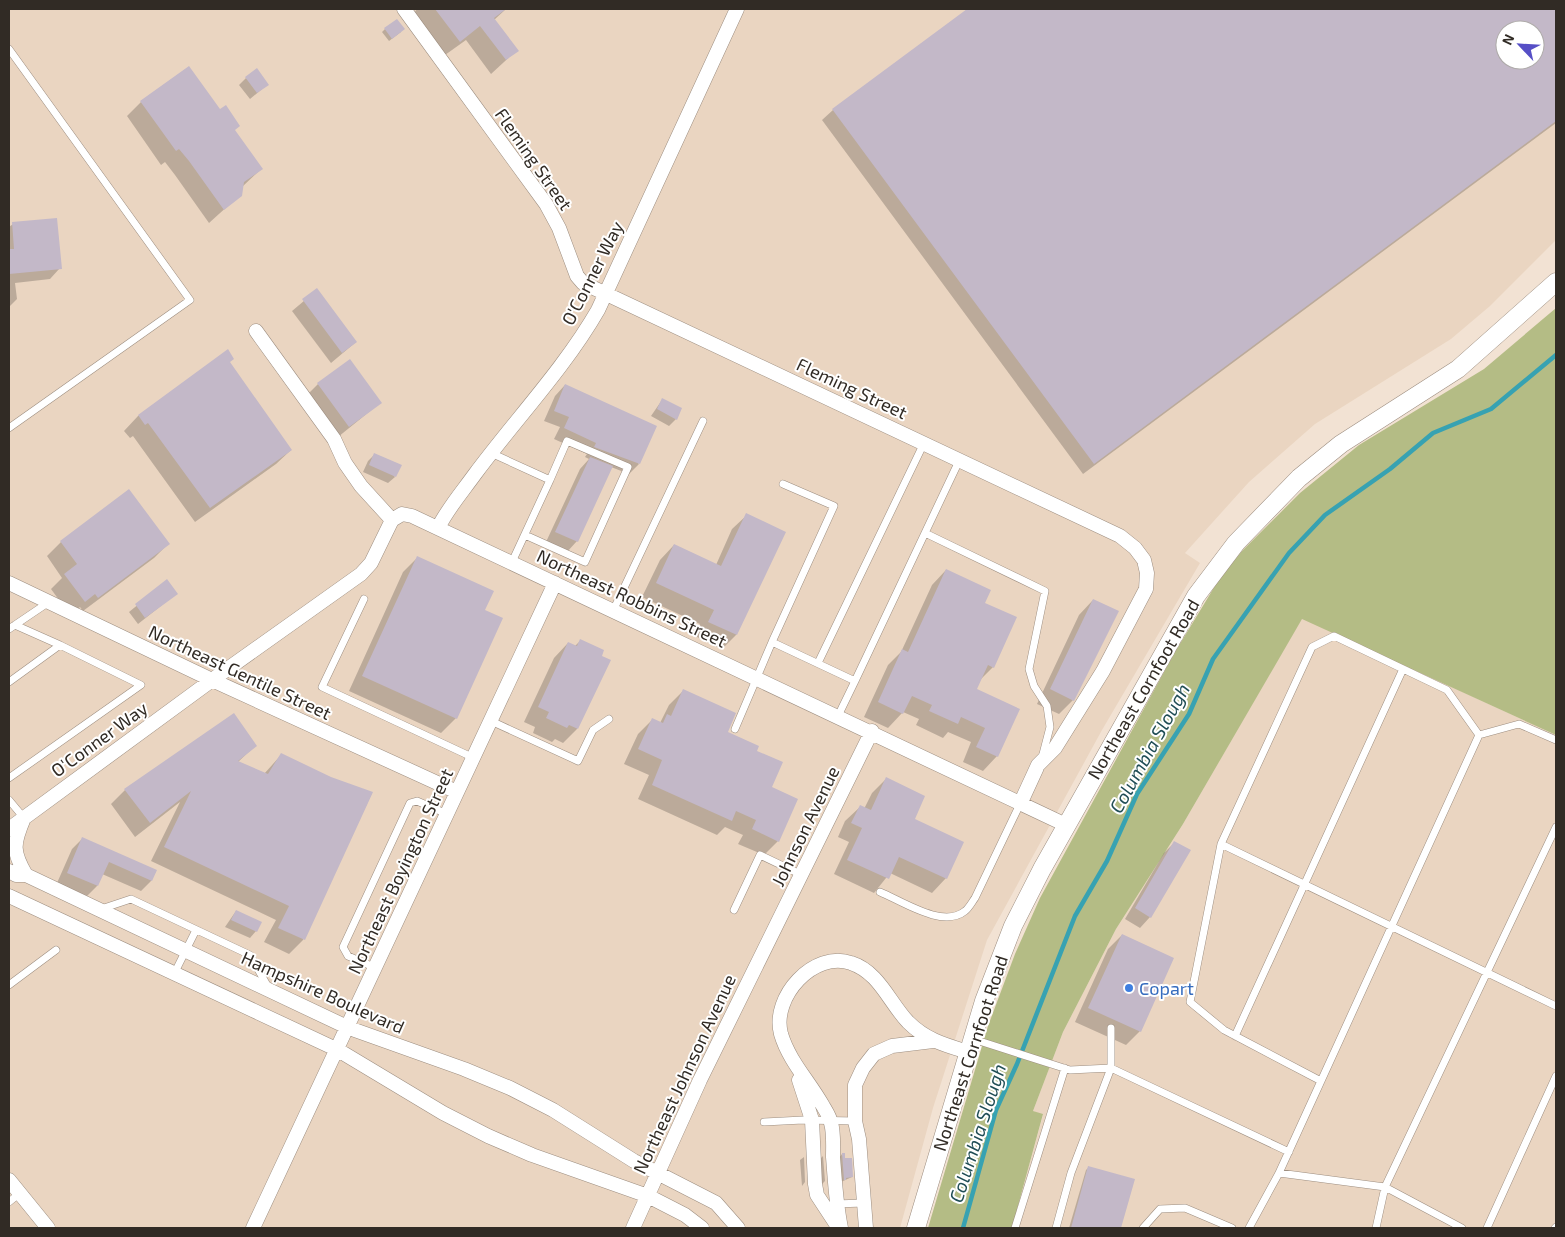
<svg xmlns="http://www.w3.org/2000/svg" width="1565" height="1237" viewBox="0 0 1565 1237" font-family="'Exo 2',sans-serif">
<rect width="100%" height="100%" fill="#f2e2d3"/>
<!-- built -->
<path fill="#ead5c1" fill-rule="evenodd" d="M9,9h1547v231l-66,66 -39,33 -136,85 -66,58 -64,71 15,10 -98,167 -115,210 -54,168 -33,120h-891zM1505,30h30v30h-30z
M1302,618l254,117v493h-544l31,-113 -10,-4 30,-79 53,-103 67,-105z"/>
<!-- green -->
<path fill="#b4bc85" d="M1556,308v427l-254,-116 -119,205 -67,105 -53,103 -30,79 10,3 -31,114h-84l60,-202 27,-72 25,-56 135,-246 46,-76 21,-25 58,-58 59,-48 125,-76z"/>
<!-- shadow -->
<path fill="#0003" fill-rule="evenodd" d="M417,9h89l-12,11 23,30 -26,24 -25,-34 -21,15 -31,-42z
M969,9h587v114l-473,351 -261,-354 11,-10zM1505,30h30v30h-30z
M385,29l16,3 -12,9 -7,-9z
M246,78l21,7 -17,14 -11,-14z
M141,102l93,29 27,38 -19,18 -2,8 -31,28 -34,-48 -10,-13 -4,3 -34,-49z
M13,224l47,44 -10,11 -35,4 2,16 -8,8v-80z
M317,290l39,52 -25,21 -39,-52z
M227,351l2,12 62,87 -15,14 -81,58 -62,-86 -3,2 -6,-7 14,-15z
M318,384l62,19 -42,34 -31,-42z
M565,385l74,79 -10,10 -18,-7 -34,74 -10,11 -21,-10 34,-73 9,-10 -4,-2 2,-3 -33,-15 6,-12 -16,-6 11,-25z
M662,400l14,19 -7,7 -18,-10z
M375,454l20,23 -7,6 -25,-11 5,-11z
M129,491l39,53 -14,14 -71,53 -3,-4 -10,8 -19,-26 11,-11 -15,-22 14,-14z
M747,515l37,17 -48,103 -14,14 -27,-13 5,-12 -58,-27 18,-37 14,-15 42,20 16,-36z
M417,558l67,52 -28,108 -15,15 -92,-42 54,-119z
M946,570l38,33 9,64 -14,14 -4,8 22,67 -14,15 -20,-9 8,-20 -23,-10 -5,6 -27,-13 3,-6 -16,-7 -15,16 -24,-11 24,-52 13,-13 31,-67z
M167,581l9,13 -38,30 -9,-12z
M1093,600l-20,100 -14,14 -22,-10 42,-89z
M580,641l-3,88 -14,14 -8,-4 -3,3 -19,-9 2,-6 -11,-5 30,-64 14,-15 7,3z
M683,691l43,42 29,18 23,90 -14,14 -26,-11 5,-9 -18,-8 -8,8 -79,-36 11,-24 -25,-11 14,-30 14,-14 8,3 9,-18z
M255,746l-17,16 26,12 17,-19 49,23 42,15 -69,147 -14,14 -25,-12 12,-22 -125,-59 29,-59 -45,35 -24,-33 14,-14z
M886,779l27,40 33,59 -14,15 -42,-20 -16,20 -40,-19 15,-32 -11,-5 7,-16 15,-14 4,2 8,-16z
M82,839l74,32 -5,10 -10,10 -39,-17 -5,12 -10,10 -30,-13 15,-34z
M1175,842l-25,75 -10,11 -15,-9 39,-66z
M236,911l20,20 -6,7 -25,-11z
M1122,935l18,96 -14,14 -51,-23 33,-73z
M842,1154l10,23 -11,5 -2,-24z
M823,1156l2,25 -3,3 -2,-25z
M804,1157l1,25 -3,4 -2,-26z
M1089,1167l45,13 -14,48h-51l17,-58z"/>
<g fill="none" stroke-linecap="round" stroke-linejoin="round">
<!-- stream -->
<path stroke="#37a2b2" stroke-width="4.5" d="M963,1228l33,-118 21,-46 58,-148 32,-55 30,-67 52,-80 24,-55 76,-106 36,-38 65,-46 43,-36 58,-24 65,-54"/>
</g>
<!-- building -->
<path fill="#c3b8c8" fill-rule="evenodd" d="M435,9h71l-12,9 25,33 -13,9 -26,-34 -20,16z
M967,9h589v112l-462,343 -262,-355zM1505,30h30v30h-30z
M397,19l8,10 -13,10 -8,-11z
M189,66l31,43 6,-4 14,21 -5,4 28,39 -19,13 -2,14 -18,14 -35,-49 -10,-12 -3,2 -36,-50z
M257,68l12,17 -12,8 -12,-16z
M57,218l5,51 -53,5v-25h5l-2,-27z
M317,288l40,54 -15,11 -40,-54z
M228,349l6,10 -4,3 62,88 -82,58 -62,-85 -3,2 -7,-10z
M350,359l32,44 -33,24 -32,-44z
M565,384l92,42 -17,38 -46,-17 2,-4 -32,-15 5,-11 -15,-6z
M662,398l20,10 -5,12 -20,-11z
M374,453l28,12 -6,12 -27,-12z
M590,457l23,9 -35,76 -23,-10z
M129,489l41,55 -72,54 -3,-4 -10,8 -21,-28 13,-10 -17,-23z
M746,513l40,19 -49,103 -29,-13 6,-12 -58,-27 18,-39 47,22z
M417,556l77,35 -9,19 18,8 -46,101 -95,-43z
M946,569l45,21 -6,13 32,14 -23,51 -6,-3 -11,24 43,20 -22,48 -22,-10 9,-19 -24,-11 -3,7 -29,-13 3,-6 -20,-9 -9,18 -25,-12 24,-53 6,3z
M167,579l11,15 -33,24 -10,-14z
M1093,599l26,12 -45,90 -24,-12z
M580,639l24,11 -2,6 9,4 -33,69 -9,-4 -2,3 -21,-10 3,-6 -11,-5 30,-65 9,4z
M683,689l53,24 -8,19 31,14 -2,5 26,11 -11,25 26,12 -19,43 -27,-13 4,-9 -20,-9 -4,10 -80,-36 10,-25 -24,-11 14,-31 11,5 4,-9 4,2z
M234,713l23,33 -19,15 30,13 13,-21 50,24 42,15 -68,148 -27,-12 11,-22 -125,-59 27,-56 -41,32 -26,-34z
M886,777l39,19 -10,23 49,23 -17,37 -48,-22 -10,22 -42,-19 15,-32 -11,-5 9,-18 11,5z
M82,837l75,33 -5,11 -43,-19 -11,24 -31,-13z
M1174,841l17,9 -40,68 -16,-10z
M236,910l26,12 -5,10 -26,-12z
M1122,934l52,24 -33,74 -53,-24z
M842,1153h3v5h7l1,19 -7,1v2h-2z
M1088,1166l47,13 -14,49h-50z"/>
<g fill="none" stroke-linecap="round" stroke-linejoin="round">
<defs>
<path id="service" d="M9,49l181,251 -181,128
M491,453l59,27 -38,82
M925,533l120,58 -16,78 5,17 13,20 3,21 -7,27
M525,535l60,27 43,-95 -61,-26 -17,39
M364,599l-42,88 152,71
M613,611l90,-190
M15,625l45,20
M9,629l40,-27
M772,642l62,-136 -51,-22
M818,663l106,-220
M855,681l104,-220
M9,682l51,-37 81,40 -132,93
M491,721l87,40 15,-31 16,-11
M735,729l37,-87 83,39 -17,35
M1479,735l40,-11 37,16
M9,800l15,18
M1221,844l335,162
M880,892c22,9 63,37 85,19 4,-3 7,-9 10,-13l46,-96
M101,909l30,-10 119,56 18,32
M734,910l26,-55 42,20
M376,968l-28,-12 -5,-9 67,-144 7,-2 30,13
M174,974l22,-44
M9,985l47,-35
M1111,1028v40l178,84
M1235,1036l168,-367
M973,1039l97,31 41,-2 -40,105 -15,55
M1321,1081l-97,-51 -34,-28 31,-158 91,-197 22,-11 113,54 32,45
M764,1122l39,-2 52,1
M9,1202l11,-9
M835,1204l29,-1
M1015,1228l50,-160
M1143,1228l17,-19 25,-1 47,20
M1249,1228l30,-55
M1376,1228l9,-41 171,-360
M1462,1228l-77,-41 -106,-14 200,-438
M1487,1228l69,-152
M1555,1228l1,-1"/>
<path id="minor" d="M404,9l142,195 13,24 18,48 6,7 537,253 15,12 9,12 3,13 -1,16 -43,82 -48,77 -17,17 -17,37
M256,331l78,108 11,24 16,23 31,34
M392,520l10,-6 10,2 654,309
M438,528c10,-20 24,-36 37,-54 40,-54 89,-105 123,-164l139,-301
M9,583l203,97 245,112
M24,818c-11,26 -12,33 2,57l323,153 115,41 46,19 43,22 81,51 82,42 22,25
M9,829l203,-149 149,-106 10,-11 21,-43
M9,871l7,4h10
M9,896l329,154 105,63 45,23 44,19 116,41 37,19 17,13
M799,1080l13,40 3,64 2,11 21,32
M9,1180l39,48
M253,1228l302,-645
M633,1228l67,-148 172,-349
M841,1228c-5,-24 -6,-47 -8,-71 0,-11 1,-24 -2,-34 -1,-6 -5,-12 -8,-17 -14,-25 -34,-45 -42,-72 -10,-37 33,-84 70,-71 28,9 38,39 57,59 18,18 37,23 60,30
M866,1228l-7,-89 -4,-18v-36l8,-17 11,-14 18,-8 41,-5"/>
<path id="tertiary" d="M916,1228l68,-227 29,-75 29,-57 154,-273 40,-53 63,-65 42,-34 117,-75 98,-87"/>
</defs>
<!-- service casing -->
<use href="#service" stroke="#9d8e80" stroke-width="8"/>
<!-- minor casing -->
<use href="#minor" stroke="#9d8e80" stroke-width="15"/>
<!-- tertiary casing -->
<use href="#tertiary" stroke="#9d8e80" stroke-width="19"/>
<!-- service -->
<use href="#service" stroke="#fff" stroke-width="7"/>
<!-- minor -->
<use href="#minor" stroke="#fff" stroke-width="14"/>
<!-- tertiary -->
<use href="#tertiary" stroke="#fff" stroke-width="18"/>
</g>
<!-- markers -->
<circle fill="#3f7fe0" stroke="#fff" stroke-width="2" cx="1129" cy="988" r="5"/>
<g text-anchor="middle" dominant-baseline="central" stroke-width="4" stroke-linejoin="round" paint-order="stroke">
<!-- street labels -->
<g font-size="18" fill="#312b25" stroke="#fff">
<text transform="translate(534 159) rotate(55)">Fleming Street</text>
<text transform="translate(592 273) rotate(-63)">O'Conner Way</text>
<text transform="translate(852 388) rotate(25)">Fleming Street</text>
<text transform="translate(632 598) rotate(25)">Northeast Robbins Street</text>
<text transform="translate(240 672) rotate(25)">Northeast Gentile Street</text>
<text transform="translate(1143 689) rotate(-60)">Northeast Cornfoot Road</text>
<text transform="translate(99 739) rotate(-36)">O'Conner Way</text>
<text transform="translate(805 826) rotate(-64)">Johnson Avenue</text>
<text transform="translate(400 871) rotate(-65)">Northeast Boyington Street</text>
<text transform="translate(323 992) rotate(24)">Hampshire Boulevard</text>
<text transform="translate(970 1053) rotate(-72)">Northeast Cornfoot Road</text>
<text transform="translate(684 1074) rotate(-65)">Northeast Johnson Avenue</text>
</g>
<!-- shop labels -->
<g font-size="18" fill="#366cbe" stroke="#fff" text-anchor="start">
<text x="1139" y="988">Copart</text>
</g>
<!-- water labels -->
<g font-size="19" font-style="italic" fill="#214e56" stroke="#fff">
<text transform="translate(1149 748) rotate(-61)">Columbia Slough</text>
<text transform="translate(977 1133) rotate(-72)">Columbia Slough</text>
</g>
</g>
<!-- border -->
<rect width="1565" height="1237" fill="none" stroke="#312b25" stroke-width="20"/>
<!-- north arrow -->
<g transform="translate(1520 45) rotate(295)"><circle r="24" fill="#ffffff" stroke="#adaaa8"/>
<path d="M0-4L9 19L0 12L-9 19Z" fill="#564fc6"/>
<text y="-8" font-size="14" font-weight="bold" text-anchor="middle" fill="#312b25">N</text>
</g>
</svg>
